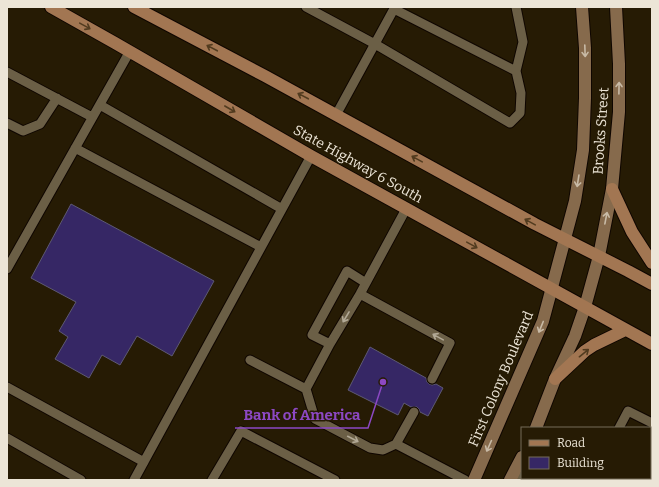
<svg xmlns="http://www.w3.org/2000/svg" width="659" height="487" viewBox="0 0 659 487" font-family="Bitter,serif">
<rect width="100%" height="100%" fill="#261b04"/>
<!-- building -->
<path fill="#362765" stroke="#5d5973" d="M71,204l143,77 -42,75 -35,-20 -17,29 -18,-10 -13,23 -34,-19 13,-22 -9,-6 17,-29 -45,-24z
M370,347l56,31 1,4 2,2 3,1 4,-1 7,4 -15,28 -8,-4 -1,-3 -2,-2h-6l-7,-4 -6,12 -50,-25z"/>
<g fill="none" stroke-linecap="round" stroke-linejoin="round">
<defs>
<path id="lane" d="M306,7l69,37 135,79 10,-10 1,-20 -5,-22
M394,9l122,62 7,-29 -7,-35
M7,72l85,45
M100,105l182,104
M336,115l59,-108
M7,123l16,8 17,-7 17,-26
M75,148l186,99
M406,209l-46,85 -30,50 -24,45 9,30 55,29 13,2 13,-6 18,-32
M7,269l123,-218
M360,294l90,49 -18,36
M330,344l-18,-9 35,-64 19,12
M250,360l56,29
M7,387l137,75
M619,428l9,-17 24,12
M7,438l74,42
M396,444l69,36
M514,472l8,8
M134,480l177,-324
M212,480l29,-49 94,49
M592,480l1,-2"/>
<path id="secondary" d="M536,428l19,-49 20,-43 10,-29 14,-51 13,-67 7,-77v-48l-3,-57
M474,480l69,-159 32,-120 8,-51 2,-52v-50l-3,-41
M510,480l12,-23"/>
<path id="primary" d="M51,7l64,36 196,113 341,188
M134,7l131,69 270,148 93,47 24,13
M612,189l20,43 20,31
M555,379l30,-28 9,-6 31,-15"/>
</defs>
<!-- lane casing -->
<use href="#lane" stroke="#0f0600" stroke-width="11"/>
<!-- secondary casing -->
<use href="#secondary" stroke="#0f0600" stroke-width="14"/>
<!-- primary casing -->
<use href="#primary" stroke="#0f0600" stroke-width="14"/>
<!-- lane -->
<use href="#lane" stroke="#6b5f46" stroke-width="9"/>
<!-- secondary -->
<use href="#secondary" stroke="#866a4c" stroke-width="12"/>
<!-- primary -->
<use href="#primary" stroke="#a27652" stroke-width="12"/>
</g>
<!-- one-way arrows -->
<defs><path id="oneway-shaft" d="M-6 0H5M1.5-3L5.5 0L1.5 3" fill="none" stroke-width="1.6" stroke-linecap="round" stroke-linejoin="round"/></defs>
<g stroke="#513b1f">
<use href="#oneway-shaft" transform="translate(85 26) rotate(29)"/>
<use href="#oneway-shaft" transform="translate(212 48) rotate(-152)"/>
<use href="#oneway-shaft" transform="translate(303 96) rotate(-152)"/>
<use href="#oneway-shaft" transform="translate(230 109) rotate(30)"/>
<use href="#oneway-shaft" transform="translate(417 159) rotate(-151)"/>
<use href="#oneway-shaft" transform="translate(530 222) rotate(-151)"/>
<use href="#oneway-shaft" transform="translate(472 245) rotate(29)"/>
<use href="#oneway-shaft" transform="translate(584 353) rotate(-39)"/>
</g>
<g stroke="#c8baa6">
<use href="#oneway-shaft" transform="translate(585 51) rotate(88)"/>
<use href="#oneway-shaft" transform="translate(619 88) rotate(-89)"/>
<use href="#oneway-shaft" transform="translate(578 181) rotate(99)"/>
<use href="#oneway-shaft" transform="translate(606 218) rotate(-79)"/>
<use href="#oneway-shaft" transform="translate(541 327) rotate(112)"/>
<use href="#oneway-shaft" transform="translate(489 446) rotate(114)"/>
</g>
<g stroke="#b2a996">
<use href="#oneway-shaft" transform="translate(346 317) rotate(121)"/>
<use href="#oneway-shaft" transform="translate(438 337) rotate(-151)"/>
<use href="#oneway-shaft" transform="translate(353 439) rotate(27)"/>
</g>
<g text-anchor="middle" dominant-baseline="central" stroke-width="3" stroke-linejoin="round" paint-order="stroke">
<!-- street labels -->
<g font-size="14" fill="#ece5d7" stroke="#261b04">
<text transform="translate(601 131) rotate(-86)">Brooks Street</text>
<text transform="translate(358 164) rotate(29)">State Highway 6 South</text>
<text transform="translate(501 379) rotate(-67)">First Colony Boulevard</text>
</g>
</g>
<!-- callouts -->
<path fill="none" stroke="#8c48c3" stroke-width="1.5" d="M383 382L368 428H235"/>
<circle fill="#8c48c3" stroke="#261b04" stroke-width="1.5" cx="383" cy="382" r="4"/>
<g font-size="15" text-anchor="middle" font-weight="bold" fill="#8c48c3" stroke="#261b04" stroke-width="3" stroke-linejoin="round" paint-order="stroke">
<text x="302" y="420">Bank of America</text>
</g>
<!-- border -->
<rect width="659" height="487" fill="none" stroke="#ece5d7" stroke-width="16"/>
<!-- legend -->
<rect x="521" y="427" width="130" height="52" fill="#261b04" stroke="#756c58"/>
<rect x="529" y="440" width="20" height="6" fill="#a27652" stroke="#756c58"/>
<text x="557" y="447" font-size="12" fill="#ece5d7">Road</text>
<rect x="529" y="457" width="20" height="12" fill="#362765" stroke="#756c58"/>
<text x="557" y="467" font-size="12" fill="#ece5d7">Building</text>
</svg>
